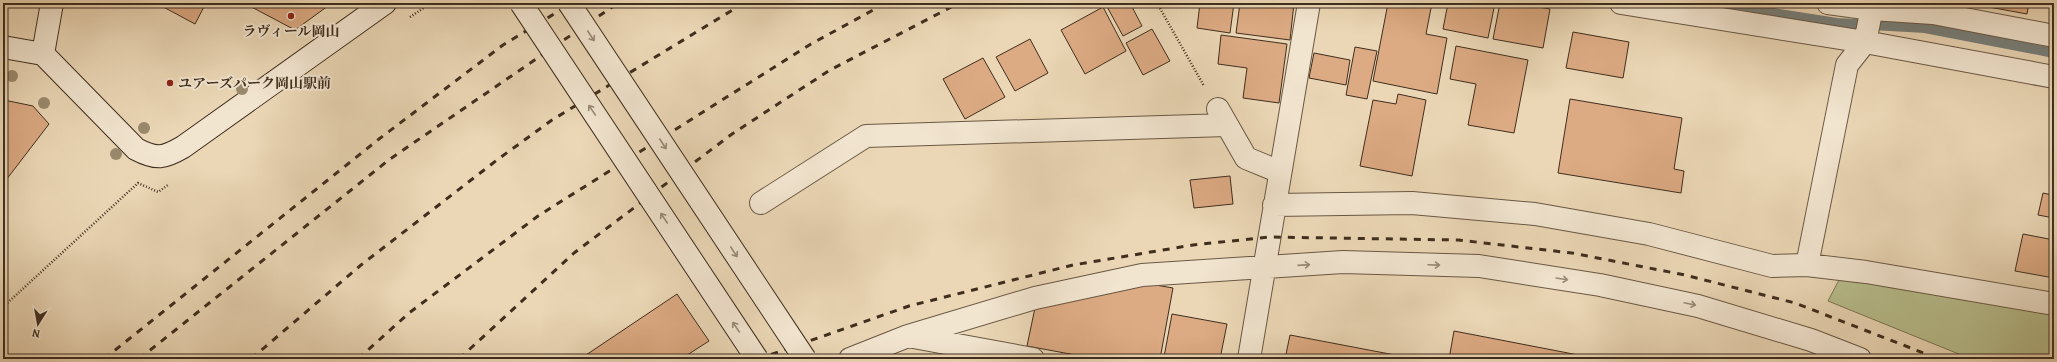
<svg xmlns="http://www.w3.org/2000/svg" width="2057" height="362" viewBox="0 0 2057 362" font-family="Alegreya,'Noto Serif JP',serif">
<rect width="100%" height="100%" fill="#ebd7b6"/>
<filter id="stains"><feTurbulence type="fractalNoise" baseFrequency=".005" numOctaves="4"/><feColorMatrix values="0 0 0 0 .2 0 0 0 0 .09 0 0 0 0 .02 0 0 0 .5 -.17"/></filter>
<radialGradient id="worn" r=".72"><stop offset=".6" stop-color="#630" stop-opacity="0"/><stop offset="1" stop-color="#630" stop-opacity=".3"/></radialGradient>
<!-- green -->
<path fill="#b8be8d" stroke="#7c7656" d="M1840,278l214,35v46h-83l-143,-58z"/>
<g fill="none" stroke-linecap="round" stroke-linejoin="round">
<!-- stream -->
<path stroke="#78807c" stroke-width="10" d="M1710,3l127,20 88,5 129,25"/>
</g>
<!-- building -->
<path fill="#dcaa83" stroke="#3f2e1e" d="M156,3h50l-11,21z
M244,3h88l-37,27z
M1105,3h25l12,23 -19,10z
M1200,3h34l-4,30 -33,-5z
M1240,3h54l-4,37 -54,-7z
M1363,3h21l-1,4z
M1388,3h44l-6,31 21,4 -10,56 -64,-13z
M1448,3h47l-7,35 -45,-9z
M1500,3h16l34,6 -7,39 -50,-9z
M1967,3h62l-2,11z
M1103,7l23,44 -41,23 -24,-44z
M1152,29l18,32 -27,14 -17,-32z
M1573,32l56,10 -6,36 -57,-10z
M1221,35l66,9 -8,59 -36,-5 4,-30 -29,-4z
M1030,39l18,34 -33,18 -19,-34z
M1456,46l72,14 -14,73 -46,-8 8,-41 -26,-5z
M1355,47l22,4 -10,48 -21,-4z
M1314,53l36,7 -4,25 -37,-7z
M983,58l22,39 -40,22 -22,-40z
M3,94h2l-1,6 29,6 16,18 -46,60z
M1398,94l28,6 -14,76 -52,-10 13,-66 23,4z
M1570,99l112,19 -8,51 10,2 -3,22 -123,-20z
M1230,176l3,28 -39,4 -4,-28z
M2054,184v34l-16,-3 5,-22 9,2z
M2023,234l31,6v38l-39,-7z
M1144,283l29,5 -13,71h-63l-70,-13 9,-43z
M677,294l32,47 -28,18h-101z
M1172,314l55,10 -7,35h-43l-13,-2z
M1454,331l145,28h-150z
M1290,335l126,24h-131z"/>
<g fill="none" stroke-linecap="round" stroke-linejoin="round">
<defs>
<path id="street" d="M1621,3l244,39 189,35
M1828,3l44,6 61,4 121,23
M1218,109l28,49 34,14
M761,203l105,-67 361,-11
M1274,205l138,-2 123,11 114,20 123,32 35,-1 59,7 188,32
M1807,265l40,-200 18,-23 8,-39
M908,336l127,-38 107,-23 201,-13 136,4 121,19 98,21 113,34 49,19
M850,359l58,-23 125,23
M1249,359l60,-356"/>
<path id="secondary" d="M3,47l40,7 93,95c21,11 28,9 47,-2l202,-144
M43,54l9,-51"/>
</defs>
<!-- street casing -->
<use href="#street" stroke="#6a5844" stroke-width="24"/>
<!-- secondary casing -->
<use href="#secondary" stroke="#3f2e1e" stroke-width="24"/>
<!-- path -->
<path stroke="#3f2e1e" stroke-width="2.5" stroke-dasharray="1 2" stroke-linecap="butt" d="M1157,3l47,83
M410,17l21,-14
M3,307l135,-124 20,9 10,-7"/>
<!-- street -->
<use href="#street" stroke="#f2e5d0" stroke-width="22"/>
<!-- secondary -->
<use href="#secondary" stroke="#f2e5d0" stroke-width="22"/>
<!-- rail -->
<path stroke="#3f2e1e" stroke-width="3" stroke-dasharray="7 7" stroke-linecap="butt" d="M104,359l275,-220 124,-94 69,-42
M139,359l251,-200 228,-156
M251,359l110,-94 136,-105 55,-40 192,-117
M358,359l51,-46 129,-97 273,-172 75,-41
M459,359l115,-106 158,-119 98,-64 129,-67
M758,359l151,-53 164,-41 120,-20 76,-8 189,3 114,13 113,22 110,28 144,56"/>
<defs>
<path id="secondary-bridge" d="M521,3l236,356
M569,3l236,356"/>
</defs>
<!-- secondary-bridge casing -->
<use href="#secondary-bridge" stroke="#3f2e1e" stroke-width="24" stroke-linecap="butt"/>
<!-- secondary-bridge -->
<use href="#secondary-bridge" stroke="#f2e5d0" stroke-width="22"/>
</g>
<!-- trees -->
<g fill="#9a8a6e">
<circle cx="12" cy="76" r="6"/>
<circle cx="242" cy="89" r="6"/>
<circle cx="44" cy="103" r="6"/>
<circle cx="144" cy="128" r="6"/>
<circle cx="116" cy="154" r="6"/>
</g>
<!-- one-way arrows -->
<defs><path id="oneway-shaft" d="M-6 0H5M1.5-3L5.5 0L1.5 3" fill="none" stroke-width="1.6" stroke-linecap="round" stroke-linejoin="round"/></defs>
<g stroke="#988a77">
<use href="#oneway-shaft" transform="translate(591 36) rotate(57)"/>
<use href="#oneway-shaft" transform="translate(592 110) rotate(-124)"/>
<use href="#oneway-shaft" transform="translate(663 144) rotate(57)"/>
<use href="#oneway-shaft" transform="translate(664 218) rotate(-124)"/>
<use href="#oneway-shaft" transform="translate(734 252) rotate(57)"/>
<use href="#oneway-shaft" transform="translate(1304 265) rotate(-4)"/>
<use href="#oneway-shaft" transform="translate(1434 265) rotate(2)"/>
<use href="#oneway-shaft" transform="translate(1562 279) rotate(9)"/>
<use href="#oneway-shaft" transform="translate(1690 304) rotate(12)"/>
<use href="#oneway-shaft" transform="translate(736 327) rotate(-124)"/>
</g>
<!-- markers -->
<g fill="#8f2418" stroke="#f2e5d0" stroke-width="1.5">
<circle cx="291" cy="16" r="4"/>
<circle cx="170" cy="83" r="4"/>
</g>
<g text-anchor="middle" dominant-baseline="central" stroke-width="4" stroke-linejoin="round" paint-order="stroke">
<!-- poi labels -->
<g font-size="14" font-weight="bold" fill="#3f2e1e" stroke="#f2e5d0">
<text x="291" y="31">ラヴィール岡山</text>
<text x="178" y="83" text-anchor="start">ユアーズパーク岡山駅前</text>
</g>
</g>
<!-- margin -->
<rect width="2057" height="362" fill="none" stroke="#ebd7b6" stroke-width="16"/>
<rect x="4" y="4" width="2049" height="354" fill="none" stroke="#3f2e1e" stroke-width="2"/>
<rect x="8" y="8" width="2041" height="346" fill="none" stroke="#3f2e1e"/>
<!-- north arrow -->
<g transform="translate(38 324) rotate(191)" stroke="#f2e5d0" stroke-width="3" paint-order="stroke">
<path d="M0-3L7 15L0 10L-7 15Z" fill="#3f2e1e"/>
<text y="-6" font-size="11" font-weight="bold" text-anchor="middle" fill="#3f2e1e">N</text>
</g>
<rect width="100%" height="100%" filter="url(#stains)"/>
<rect width="100%" height="100%" fill="url(#worn)"/>
</svg>
